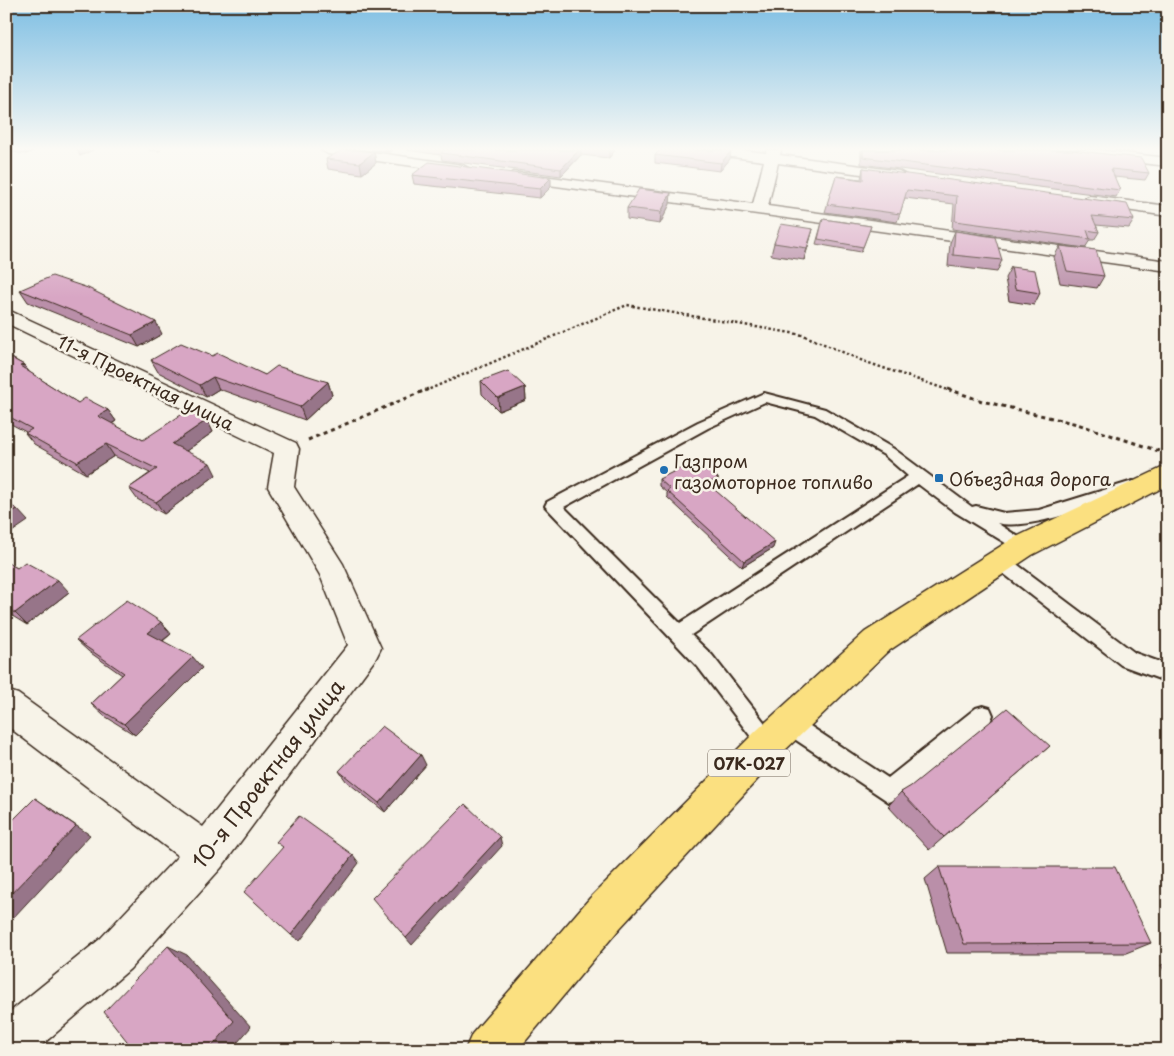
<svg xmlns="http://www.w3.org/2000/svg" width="1174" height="1056" viewBox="0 0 1174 1056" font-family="'Playpen Sans',sans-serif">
<rect width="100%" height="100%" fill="#f7f3e8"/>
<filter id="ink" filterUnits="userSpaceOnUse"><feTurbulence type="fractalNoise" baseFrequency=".02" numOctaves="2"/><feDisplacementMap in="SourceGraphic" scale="10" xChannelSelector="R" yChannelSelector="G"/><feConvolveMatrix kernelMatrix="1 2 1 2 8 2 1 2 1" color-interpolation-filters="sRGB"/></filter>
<g filter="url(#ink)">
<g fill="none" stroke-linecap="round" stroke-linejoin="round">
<defs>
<path id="lane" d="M764,393l61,16 69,40 78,58 4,-1 28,7 35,-3 94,-29 5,1 3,4 -3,4c-35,11 -106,42 -141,33l31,20 2,4 -2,4 -6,2 -67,-41 -37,-28 -227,151 21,20 63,81 3,7 -3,7 -7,3 -7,-3 -63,-83 -153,-161 2,-4 151,-80zM765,402l50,13 69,40 24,21 -228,147 -116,-116 144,-79z
M1000,554l6,2 129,97 33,12v17l-47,-17 -127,-99 -2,-5 2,-5z
M983,706l7,2 3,7 -3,7 -93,77 -8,3 -108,-72 -3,-7 3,-7 7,-3 7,3 93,62 88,-70z"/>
<path id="street" d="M321,150h37l105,15 7,4 -7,4 -135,-19z
M702,150h39l25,3 1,-3h14l-1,5 119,16 7,4 -7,4 -121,-16 -10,43 400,55v10l-655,-91 -7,-4 7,-4 240,32 11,-43 -55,-7z
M1054,150h44l70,8v8l-107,-12z
M1090,196l78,10v10l-84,-12 -2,-3 2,-3z
M6,309l290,134 3,6 -5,38 49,77 38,84 -5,10 -155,210 -91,101 -94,81h-30v-35l94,-76 78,-83 -172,-131v-35l12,4 185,133 145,-182 -28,-70 -52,-88 6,-34 -268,-130z"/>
<path id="primary" d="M1168,465v20l-136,70 -145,97 -107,103 -160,173 -102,122h-53l7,-16 118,-136 166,-167 109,-99 147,-93z"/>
</defs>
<!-- lane casing -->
<use href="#lane" stroke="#3b2a1e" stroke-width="4"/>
<!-- street casing -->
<use href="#street" stroke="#3b2a1e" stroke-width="3"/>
<!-- primary casing -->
<use href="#primary" stroke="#3b2a1e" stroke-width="3"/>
<!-- path-far1 -->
<path stroke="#3b2a1e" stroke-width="2.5" stroke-dasharray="2.5 2.5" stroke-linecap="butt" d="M425,391l202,-86 176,30 60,26 88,30"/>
<!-- path -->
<path stroke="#3b2a1e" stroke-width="3" stroke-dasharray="4 4" stroke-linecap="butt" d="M948,389l34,12 95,23 85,28
M308,440l120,-51"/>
<!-- lane -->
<use href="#lane" fill="#f7f3e8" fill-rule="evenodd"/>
<!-- street -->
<use href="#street" fill="#f7f3e8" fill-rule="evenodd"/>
<!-- primary -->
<use href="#primary" fill="#fbe080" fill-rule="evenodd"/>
</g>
<!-- wall -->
<path fill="#ba8fa9" stroke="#3b2a1e" d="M6,150h29l-9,4 -20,-3z
M148,150h13l-1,1z
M371,150h22l-3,2z
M407,150h208l-6,8 -28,-3 -20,21 -119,-16 -1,-5z
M861,150h210l78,23 -4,7 -31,-3 6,13 -4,7 -255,-33z
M1114,150h19l-1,2z
M374,152l2,11 -14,11 -34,-5 -2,-10z
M655,155l75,4 -10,12 -65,-8z
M863,168l271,52 -5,8 -33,-3 3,7 -5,8h-4l-5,8 -133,-19 2,-25 -49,-6 -8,24 -72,-10 11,-36 25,3z
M412,175l139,12 -11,11 -126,-14z
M670,204l-10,20 -33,-5v-11z
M823,219l48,7 -10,26 -45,-8z
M813,229l-9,31 -33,-5 3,-12z
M955,231l47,29 -5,12 -49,-6 2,-23z
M1060,246l44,30 -7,12 -37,-5 -6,-26z
M1011,267l29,26 -6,12 -25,-4 -4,-23z
M20,290l142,44 -23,13 -111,-45z
M6,355l18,10 5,7 49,31 30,7 8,11 -4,3 31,16 64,-20 6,12 -27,19 30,24 -52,39 -27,-15 -8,-11 21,-15 -36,-17 -28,18 -52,-30 -9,-11 1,-1 -15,-8 -5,-6z
M212,356l53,19 63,7 4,13 -27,25 -86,-31 -13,8 -48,-25 -7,-12z
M481,381l44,6 1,13 -27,11 -17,-17z
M718,478l-1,6 -5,4 61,60 -31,19 -75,-70v-4l-8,-7v-7z
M6,562l11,6 52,24 -42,33 -21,-13z
M161,622l10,12 -8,7 39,27 -67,67 -32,-20 -12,-11 31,-29 -34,-24 -12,-11z
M1050,746l-121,104 -41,-44 13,-14z
M426,765l-41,47 -39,-31 -7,-10z
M939,867l212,76 -25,10h-179l-22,-74z
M1168,963v15l-7,-13z"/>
<!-- shaded-wall -->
<path fill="#977489" stroke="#3b2a1e" d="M24,150h11l-9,4z
M77,150h16l-13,6z
M579,150h2v5l-20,21v-7z
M610,150h5l-6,8v-7z
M731,151l-1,8 -10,12 1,-8z
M374,152l2,11 -14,11 -2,-11z
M551,178v9l-11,11v-9z
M671,193l-1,11 -10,20 1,-12z
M813,229l-3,11 -6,20 3,-12z
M156,322l6,12 -23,13 -7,-12z
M24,365l8,11 -12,-10z
M213,377l6,12 -13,8 -6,-12z
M328,382l4,13 -27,25 -5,-13z
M525,387l1,13 -27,11 -1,-13z
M108,410l8,11 -10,6 -8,-11z
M207,420l6,12 -34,24 -7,-12z
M106,444l8,12 -28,18 -9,-12z
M210,463l6,12 -52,39 -8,-12z
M718,478l-1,6 -10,6 1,-6z
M17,509l11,12 -22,15v-20z
M775,542l-2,6 -31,19 2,-6z
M58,580l11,12 -42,33 -12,-12z
M161,622l10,12 -13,10 -10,-11z
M193,657l9,11 -67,67 -11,-11z
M421,755l5,10 -41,47 -6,-9z
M35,798l55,37 -77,83 -7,-3v-16z
M500,837l2,9 -90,99 -6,-7z
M353,855l6,8 -59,78 -9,-6z
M168,946l19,9 64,72 -20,23h-22z"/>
<!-- building -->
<path fill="#d8a6c4" stroke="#3b2a1e" d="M342,150h14l18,2 -14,11 -34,-4z
M444,150h135l-18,19 -120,-16z
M660,150h63l8,1 -10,12 -66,-8z
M863,150h208l70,8 8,15 -38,-4 9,21 -257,-33z
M429,162l122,16 -11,11 -128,-14z
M863,168l264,36 7,16 -42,-4 7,16 -12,-2 3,9 -135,-18 2,-25 -50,-6 -7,24 -73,-10 9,-28 27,4z
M639,189l32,4 -10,19 -34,-4z
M823,219l48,7 -8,21 -45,-8z
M781,224l32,5 -6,19 -33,-5z
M955,231l40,6 7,23 -49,-5z
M1060,246l36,4 8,26 -37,-5z
M1011,267l24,3 5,23 -25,-4z
M52,276l36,12 68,34 -24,13 -112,-45z
M181,343l31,13 6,-3 47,22 12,-9 51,16 -28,25 -87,-30 -13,8 -49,-25z
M6,355l18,10 -4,1 58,37 7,-5 23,12 -10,6 45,24 50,-33 8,4 6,9 -35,24 38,19 -54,39 -27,-14 28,-19 -51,-25 -29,18 -52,-29 7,-4 -26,-14v-5l3,-1 -3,-2z
M508,371l17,16 -27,11 -17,-17z
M697,460l21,18 -10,6 67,58 -31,19 -77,-70 3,-2 -11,-10z
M6,503l11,6 -11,7z
M6,562l11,6 8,-6 33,18 -43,33 -9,-5z
M127,600l34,22 -13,11 45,24 -69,67 -33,-20 33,-31 -48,-33z
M1007,708l43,38 -106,91 -43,-45 10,-6z
M382,726l39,29 -42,48 -40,-32z
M35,798l41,28 -70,73v-72z
M465,804l35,33 -94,101 -34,-40z
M299,816l54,39 -62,80 -47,-43 39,-45 -7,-5z
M939,867h176l36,76 -187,1z
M168,946l66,75 -25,29h-75l-30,-38z"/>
</g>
<!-- sky -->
<linearGradient id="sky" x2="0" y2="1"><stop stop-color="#7dbee3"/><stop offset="0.5" stop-color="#fbfaf5"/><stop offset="1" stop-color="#fbfaf5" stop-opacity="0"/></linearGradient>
<rect width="1174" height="298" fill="url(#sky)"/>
<!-- markers -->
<g fill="#1f6fb2" stroke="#f7f3e8" stroke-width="2">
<circle cx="664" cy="470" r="5"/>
<rect x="934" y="473" width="10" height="10" rx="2.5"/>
</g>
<g text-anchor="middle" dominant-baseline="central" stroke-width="5" stroke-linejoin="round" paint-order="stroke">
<!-- shield labels -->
<rect fill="#f7f3e8" stroke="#73665b" stroke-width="1" x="708" y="749.5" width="82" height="27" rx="4"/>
<g font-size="16" font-weight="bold" fill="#3b2a1e">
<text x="749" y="763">07К-027</text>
</g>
<!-- street labels -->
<g font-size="18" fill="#3b2a1e" stroke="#f7f3e8">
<text transform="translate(146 382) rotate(26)">11-я Проектная улица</text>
</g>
<!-- poi labels -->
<g font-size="18" fill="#3b2a1e" stroke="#f7f3e8" text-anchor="start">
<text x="674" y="460">Газпром<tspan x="674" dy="21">газомоторное топливо</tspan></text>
<text x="949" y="478">Объездная дорога</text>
</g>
<!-- near-street labels -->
<g font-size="21" fill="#3b2a1e" stroke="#f7f3e8">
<text transform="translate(267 773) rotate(-52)">10-я Проектная улица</text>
</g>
</g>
<!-- margin -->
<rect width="1174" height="1056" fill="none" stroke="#f7f3e8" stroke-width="25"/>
<rect x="12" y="12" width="1149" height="1031" fill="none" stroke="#3b2a1e" stroke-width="2" filter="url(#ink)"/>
</svg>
